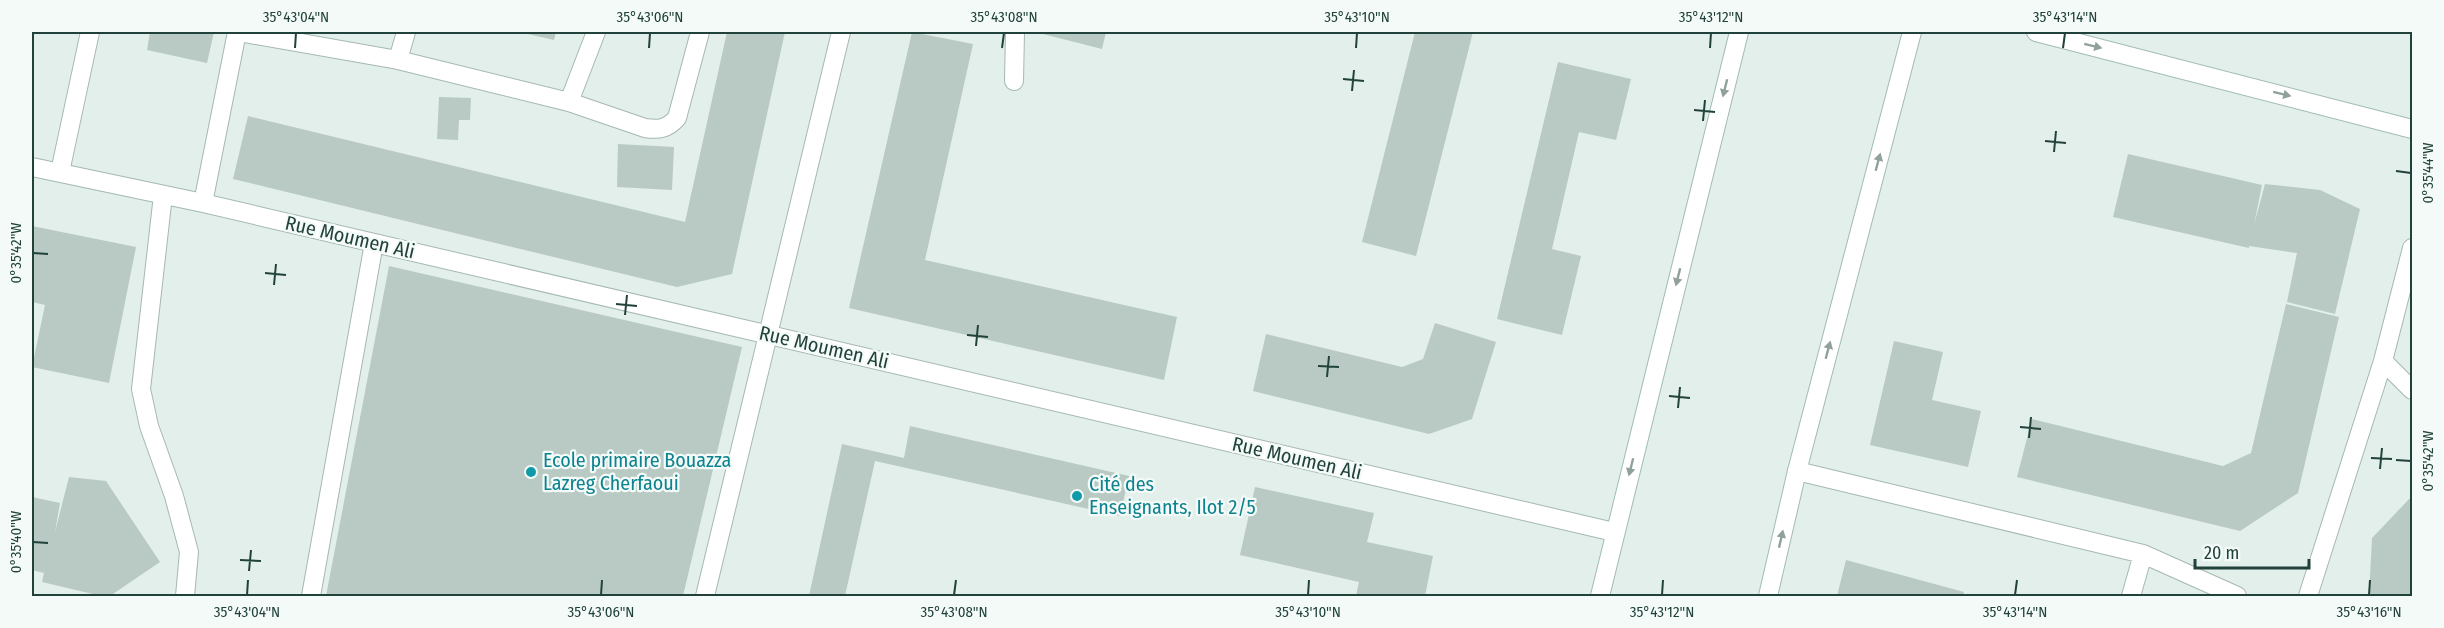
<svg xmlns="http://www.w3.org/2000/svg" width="2444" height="628" viewBox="0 0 2444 628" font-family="'Fira Sans Condensed',sans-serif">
<rect width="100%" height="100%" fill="#e3efea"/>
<!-- building -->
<path fill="#b8cac3" d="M150,32h64l-7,31 -60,-13z
M519,32h37l-2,8z
M727,32h58l-53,242 -55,13 -444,-108 15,-63 437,106z
M912,32l61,12 -48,216 252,57 -13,63 -315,-72z
M1044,32h62l-4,17 -59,-15z
M1415,32h58l-57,224 -54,-14z
M1558,62l73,17 -15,61 -37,-8 -27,117 29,7 -19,79 -65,-16z
M439,97l32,1 -1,22h-11l-1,20 -21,-1z
M618,144l56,3 -2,43 -55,-3z
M2128,154l134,31 -8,40 11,-41 55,6 40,19 -25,105 -48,-12 10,-49 -48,-7v2l-136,-31z
M32,226l104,21 -27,136 -77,-16 13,-62 -13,-3z
M389,266l353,81 -59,249h-357z
M2286,304l53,13 -41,176 -58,38 -223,-54 15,-58 191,47 28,-13z
M1435,323l61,19 -24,77 -43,15 -176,-43 13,-57 136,33 21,-8z
M1894,341l49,11 -11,48 49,11 -13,56 -98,-22z
M910,426l219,50 -9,40 -245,-55 -30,135h-36l33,-152 62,14z
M69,477l37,4 54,81 -50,34h-9l-59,-14 2,-9 -12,-3v-73l28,6 -5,29z
M1255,487l119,26 -7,29 66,14 -8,40h-69l3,-14 -119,-27z
M2412,496v100h-43l3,-58z
M1846,560l118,32 -1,4h-126z"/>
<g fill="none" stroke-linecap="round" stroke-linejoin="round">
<defs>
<path id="street" d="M239,32l159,28 171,42 76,26c14,2 22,1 32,-10l23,-86
M398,60l8,-28
M1014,81l1,-49
M569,102l27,-70
M32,167l171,36 1411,329
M60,172l30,-140
M163,195l-22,194 8,37 25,70 15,56 -4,44
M203,203l34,-171
M2383,361l29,29
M1797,471l346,83 94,42
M311,596l63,-353
M705,596l136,-564
M2131,596l12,-42
M2308,596l75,-235 29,-113"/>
<path id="secondary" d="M2036,32l376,97
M1600,596l139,-564
M1768,596l29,-125 115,-439"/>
</defs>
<!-- street casing -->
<use href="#street" stroke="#a5b8b2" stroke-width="20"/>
<!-- secondary casing -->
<use href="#secondary" stroke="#a0bcb3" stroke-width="20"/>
<!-- street -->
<use href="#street" stroke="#fff" stroke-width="18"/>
<!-- secondary -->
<use href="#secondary" stroke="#fff" stroke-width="18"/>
</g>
<!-- one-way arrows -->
<defs><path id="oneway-solid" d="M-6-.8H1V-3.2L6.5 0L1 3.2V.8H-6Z" transform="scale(1.5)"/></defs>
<g fill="#90a09d">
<use href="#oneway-solid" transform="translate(2093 46) rotate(14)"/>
<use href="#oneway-solid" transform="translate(1725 88) rotate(104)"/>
<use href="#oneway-solid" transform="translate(2282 94) rotate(14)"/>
<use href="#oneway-solid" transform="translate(1878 162) rotate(-75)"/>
<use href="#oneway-solid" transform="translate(1678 277) rotate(104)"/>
<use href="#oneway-solid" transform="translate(1828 350) rotate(-75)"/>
<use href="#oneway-solid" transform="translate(1631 467) rotate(104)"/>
<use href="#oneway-solid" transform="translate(1781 539) rotate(-77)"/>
</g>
<!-- ticks -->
<path fill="none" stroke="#21423b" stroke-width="2" d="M295,48l1,-15M649,48l1,-15M1002,48l2,-15M1356,48l1,-15M1710,48l1,-15M2063,48l2,-15M1343,79l21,2M1352,91l2,-21M1694,110l21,2M1703,121l2,-21M2045,141l21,2M2054,152l2,-21M2396,171l15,2M33,253l15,1M265,273l21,2M274,285l2,-21M616,304l21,2M625,315l2,-20M967,335l21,2M976,346l2,-21M1318,366l21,1M1327,377l2,-21M1669,396l21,2M1678,408l2,-21M2020,427l21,2M2029,438l2,-21M2371,458l21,1M2396,460l15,1M2380,469l2,-21M33,542l15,1M240,560l21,1M249,571l2,-21M247,595l1,-15M601,595l1,-15M954,595l2,-15M1308,595l1,-15M1662,595l1,-15M2015,595l2,-15M2369,595l1,-15"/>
<!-- markers -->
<g fill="#0f9aa8" stroke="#f4faf8" stroke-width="2">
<circle cx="531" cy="472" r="6"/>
<circle cx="1077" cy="496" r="6"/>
</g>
<g text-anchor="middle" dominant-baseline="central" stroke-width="4.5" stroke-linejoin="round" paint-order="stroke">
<!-- street labels -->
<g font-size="20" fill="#21423b" stroke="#f4faf8">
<text transform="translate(350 237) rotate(13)">Rue Moumen Ali</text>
<text transform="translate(824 347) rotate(13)">Rue Moumen Ali</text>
<text transform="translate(1297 458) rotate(13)">Rue Moumen Ali</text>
</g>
<!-- culture labels -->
<g font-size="20" fill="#0d838f" stroke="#f4faf8" text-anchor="start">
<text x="543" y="460">Ecole primaire Bouazza<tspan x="543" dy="23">Lazreg Cherfaoui</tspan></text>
<text x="1089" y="484">Cité des<tspan x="1089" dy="23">Enseignants, Ilot 2/5</tspan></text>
</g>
</g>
<!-- border -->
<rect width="2444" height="628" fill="none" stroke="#f4faf8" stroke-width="66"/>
<!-- scale -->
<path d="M2195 559v9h114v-9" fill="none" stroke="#21423b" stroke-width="3"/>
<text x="2204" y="559" font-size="18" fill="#21423b" stroke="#f4faf8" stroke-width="4.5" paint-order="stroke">20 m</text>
<rect x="33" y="33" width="2378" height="562" fill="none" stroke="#21423b" stroke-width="2"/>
<g font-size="15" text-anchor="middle" fill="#21423b">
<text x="296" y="22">35°43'04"N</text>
<text x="650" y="22">35°43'06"N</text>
<text x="1004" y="22">35°43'08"N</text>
<text x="1357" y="22">35°43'10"N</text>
<text x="1711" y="22">35°43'12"N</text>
<text x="2065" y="22">35°43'14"N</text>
<text transform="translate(2428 173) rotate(-90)" y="5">0°35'44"W</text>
<text transform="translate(16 253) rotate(-90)" y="5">0°35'42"W</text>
<text transform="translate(2428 461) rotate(-90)" y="5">0°35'42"W</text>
<text transform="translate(16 542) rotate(-90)" y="5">0°35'40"W</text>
<text x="247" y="617">35°43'04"N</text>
<text x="601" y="617">35°43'06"N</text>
<text x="954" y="617">35°43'08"N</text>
<text x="1308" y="617">35°43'10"N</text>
<text x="1662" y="617">35°43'12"N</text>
<text x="2015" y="617">35°43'14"N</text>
<text x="2369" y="617">35°43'16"N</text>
</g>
</svg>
